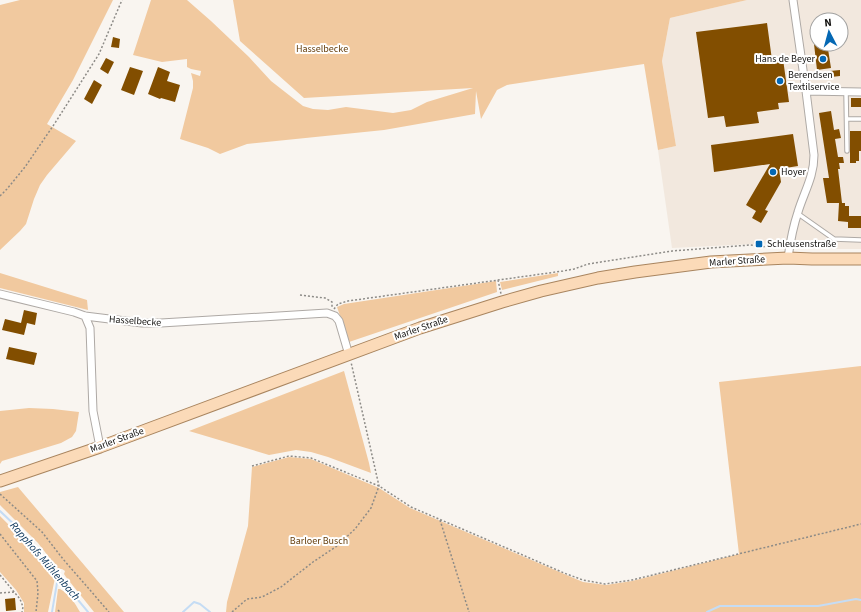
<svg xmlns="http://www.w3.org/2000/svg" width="861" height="612" viewBox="0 0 861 612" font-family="'Source Sans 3',sans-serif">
<rect width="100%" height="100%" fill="#f9f5f0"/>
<!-- built -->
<path fill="#f2e8de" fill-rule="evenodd" d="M747,0h114v249h-55l-32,-6 -102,5 -14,-98 18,-4 -14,-85 8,-43zM817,20h24v24h-24z"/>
<!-- green -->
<path fill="#f1c99f" d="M20,0h93l-40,80 -26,44 29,17 -29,34 -7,10 -6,14 -8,25 -6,7 -20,19v-245z
M151,0h36l24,21 38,36 22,24 32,25 10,3 15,1 18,-3 47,6 18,-3 16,-8 46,-14 -169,10 -64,-57 -7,-41h514l-77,18 -8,43 14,85 -18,4 -14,-86 -137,21 -10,5 -16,29 -5,-28 -1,23 -34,6 -57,10 -137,14 -27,10 -12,-6 -28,-9 13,-51v-7l-2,-8 9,3 1,-5 -10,-2 -4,-2v-8l-25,3 -29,-7z
M0,273l87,27 1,10 -88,-22z
M558,273v3l-56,14 -2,-8z
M496,281l1,11 -148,50 -12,-35 7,-3z
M861,366v246h-635l1,-10 21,-76 4,-59 37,-10 22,2 68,29 31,20 173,74 23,3 26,-4 107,-27 -20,-172z
M344,371l25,92 2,10 -43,-16 -17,-5 -15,-2 -27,5 -80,-24z
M29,408l24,1 26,3 -3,19 -4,6 -11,6 -59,18 -2,3v-53z
M18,487l5,6 101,119h-30l-28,-35 -2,-3 1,-3 -3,-2h-3l-4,-4 -17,-22 -38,-38v-13z
M0,516l12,12 43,50 -7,34h-24v-9l-8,-13 -16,-18z
M58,589h2c9,5 15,14 20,23h-25z"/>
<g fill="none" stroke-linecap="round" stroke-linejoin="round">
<!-- stream -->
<path stroke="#c5dcf4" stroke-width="2" d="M0,511l19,18 69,83
M52,612l6,-35
M183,612l11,-10 6,2 10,8
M707,612l13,-6h98l38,-7 5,1"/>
</g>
<!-- building -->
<path fill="#824e00" d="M767,23l5,37 11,-1 6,43 -11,1 1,6 -22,3 2,11 -33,4 -2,-11 -16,2 -12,-86z
M113,37l7,2 -1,9 -8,-1z
M814,44h6l1,6 7,-1 3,19 -14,2z
M106,58l8,4 -6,12 -8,-5z
M130,67l13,4 -9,24 -13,-5z
M158,67l12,5 -3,9 13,4 -5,17 -14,-4 -1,1 -12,-5z
M840,70v6l-9,1 -1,-6z
M94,80l8,5 -10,19 -8,-5z
M851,98h10v9h-10z
M831,111l3,19 5,-1 2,9 -6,1 3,18h5l1,6h-5l1,6h-2l4,34h3v3h4v10h12v12h-13v-6l-10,-1 1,-18h-12l-4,-25h6l-10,-65z
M850,131h11v20h-2v10h-3v2h-6z
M793,134l5,32 -19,3 2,13 -16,28 3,1 -7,12 -9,-5 4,-7 -10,-6 24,-41 -56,8 -3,-27z
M24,310l13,3 -2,12 -8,-2 -3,12 -22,-5 3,-11 16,4z
M9,347l28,6 -3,12 -28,-6z
M15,598l1,12 -10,1 -1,-12z"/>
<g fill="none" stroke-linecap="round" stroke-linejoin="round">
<defs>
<path id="service" d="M846,92l1,59
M847,119h14
M797,213l37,26 27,1"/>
<path id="minor" d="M806,91l55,1
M788,258c2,-15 5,-31 10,-46 6,-20 16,-35 16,-57l-8,-64 -13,-91
M0,294l74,18 11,4 57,7h19l166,-10 8,3 4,5 10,34
M85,316l5,12 3,83 7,36"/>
<path id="primary" d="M0,481l100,-34 320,-119 82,-26 39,-11 57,-13 37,-6 76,-10 77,-4 24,1h49"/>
</defs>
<!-- service casing -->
<use href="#service" stroke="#aea9a5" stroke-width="5.5"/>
<!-- minor casing -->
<use href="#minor" stroke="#aea9a5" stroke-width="9"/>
<!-- primary casing -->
<use href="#primary" stroke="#a9855f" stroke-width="13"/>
<!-- path -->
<path stroke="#8d8b87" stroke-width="1.5" stroke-dasharray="2 2" stroke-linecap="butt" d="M0,196l7,-7 18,-22 30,-44 44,-69 23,-54
M498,280l3,14
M300,295l25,3 7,4v6
M334,309l4,-5 10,-3 215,-30 11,-2 14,-5 84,-13 78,-6 17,2 17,-5
M252,466l37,-10 22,2 68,28 32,21 114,49 39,17 19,7 22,4 27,-4 229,-56
M0,494l42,38 21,27 46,53
M440,520l29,92
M0,534l37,47 1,12 -2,19
M0,575l20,24 3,8 -1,5
M0,593l14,-1
M58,610l2,2
M232,612l15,-13 15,-2 19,-10 32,-25 24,-16 18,-17 16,-21 8,-22 -28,-124"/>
<!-- service -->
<use href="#service" stroke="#fff" stroke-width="3.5"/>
<!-- minor -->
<use href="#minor" stroke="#fff" stroke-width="7"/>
<!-- primary -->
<use href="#primary" stroke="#fbdab8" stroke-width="11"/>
</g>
<!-- markers -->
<g fill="#0468b4" stroke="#fff" stroke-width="1.5">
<circle cx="823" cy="59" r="4"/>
<circle cx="780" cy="81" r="4"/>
<circle cx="773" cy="172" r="4"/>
<rect x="755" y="240" width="8" height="8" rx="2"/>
</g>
<g text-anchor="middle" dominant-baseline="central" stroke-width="4" stroke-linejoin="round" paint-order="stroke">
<!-- park labels -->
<g font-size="10" fill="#653e0c" stroke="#fff">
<text x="322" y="49">Hasselbecke</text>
<text x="319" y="541">Barloer Busch</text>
</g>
<!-- poi labels -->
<g font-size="10" fill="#151412" stroke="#fff" text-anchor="start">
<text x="815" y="59" text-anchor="end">Hans de Beyer</text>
<text x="788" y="75">Berendsen<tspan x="788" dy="12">Textilservice</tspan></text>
<text x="781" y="172">Hoyer</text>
<text x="767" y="244">Schleusenstraße</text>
</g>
<!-- street labels -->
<g font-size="10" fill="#151412" stroke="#fff">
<text transform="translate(737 261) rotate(-4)">Marler Straße</text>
<text transform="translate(135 321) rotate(4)">Hasselbecke</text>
<text transform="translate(421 328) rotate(-19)">Marler Straße</text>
<text transform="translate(117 440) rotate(-20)">Marler Straße</text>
</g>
<!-- water labels -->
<g font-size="11" font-style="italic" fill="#083359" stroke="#fff">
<text transform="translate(45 561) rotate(49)">Rapphofs Mühlenbach</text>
</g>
</g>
<!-- north arrow -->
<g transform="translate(829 32) rotate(354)"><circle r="19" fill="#ffffff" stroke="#a1a1a0"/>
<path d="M0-3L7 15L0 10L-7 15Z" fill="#0468b4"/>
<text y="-6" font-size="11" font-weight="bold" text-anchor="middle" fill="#151412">N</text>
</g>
</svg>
